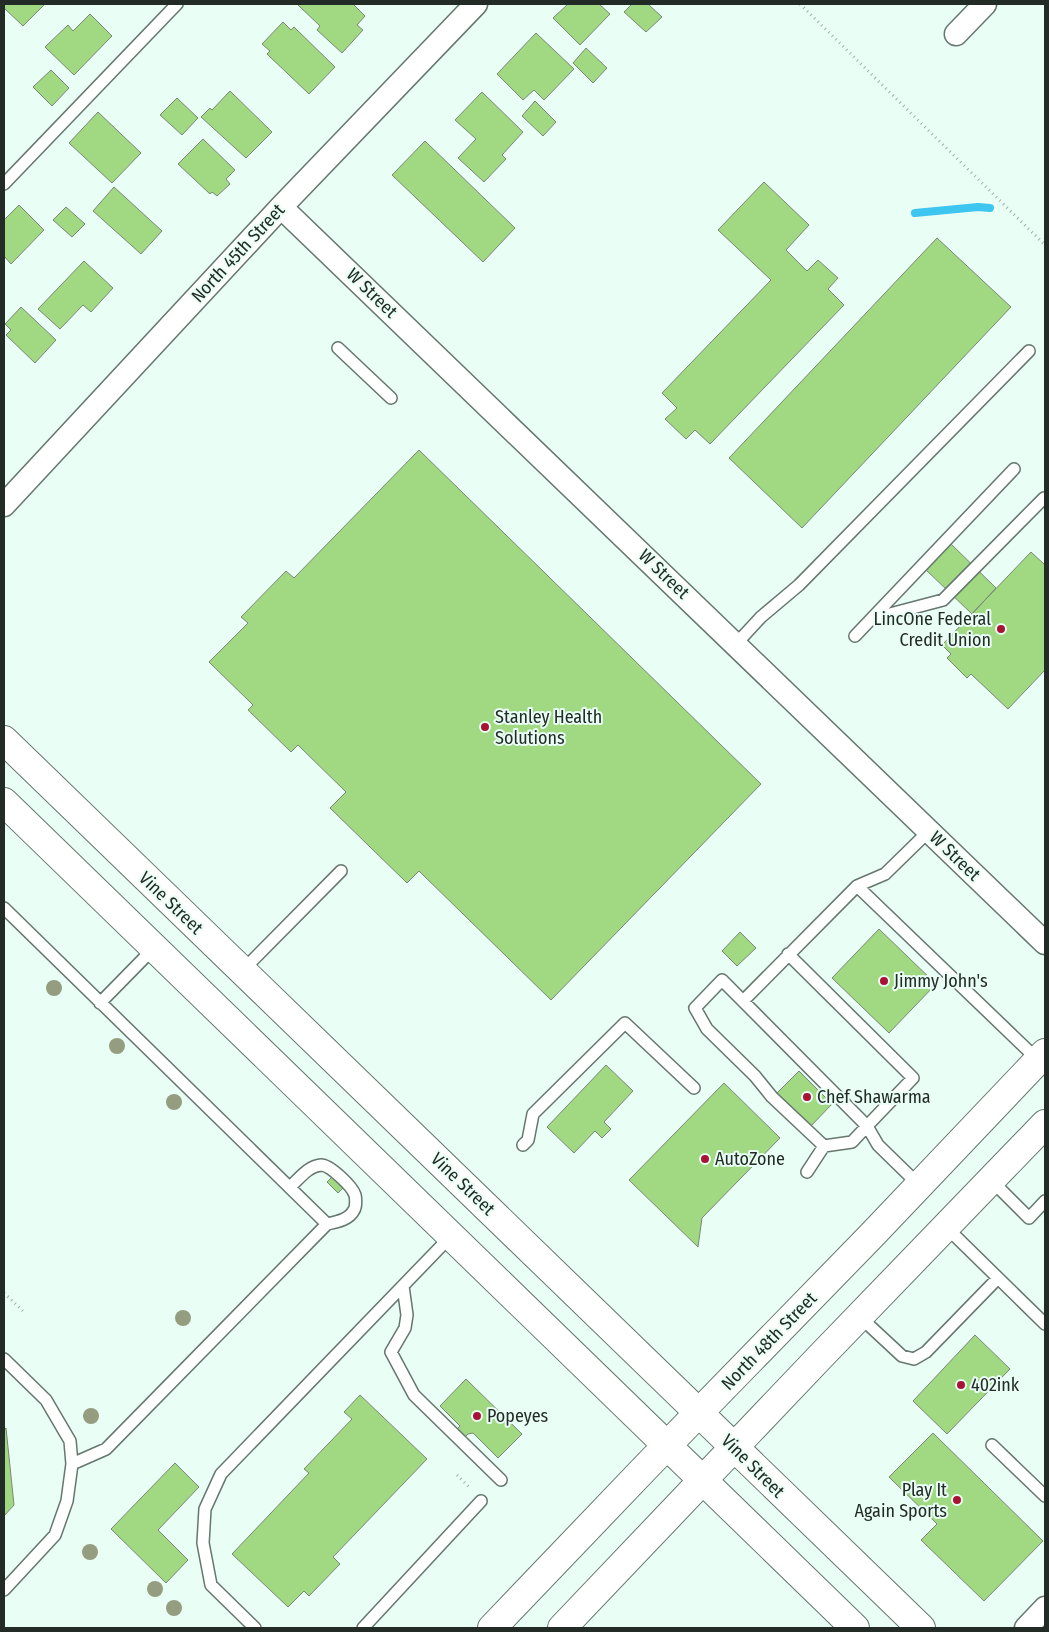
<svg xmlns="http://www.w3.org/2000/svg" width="1049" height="1632" viewBox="0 0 1049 1632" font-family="'Fira Sans Condensed',sans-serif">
<rect width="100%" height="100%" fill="#e9fef4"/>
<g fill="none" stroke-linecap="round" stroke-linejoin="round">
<!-- stream -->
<path stroke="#3ec5f0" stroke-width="8" d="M915,213l63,-6 12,1"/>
</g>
<!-- building -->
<path fill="#a1d983" stroke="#7c8677" d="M4,4h41l-22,22 -19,-18z
M297,4h56l12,12 -8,9 6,5 -21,23 -25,-23 3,-4z
M568,4h31l11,10 -30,31 -27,-27z
M632,4h16l14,13 -16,15 -22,-20z
M90,14l22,22 -38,39 -29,-28 23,-22 5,6z
M283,22l8,8 3,-3 41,40 -26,27 -42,-40 3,-3 -8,-7z
M536,33l38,36 -30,31 -10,-10 -11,10 -26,-26z
M586,48l21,20 -14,15 -20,-20z
M51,70l18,18 -17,18 -19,-19z
M230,91l42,41 -26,26 -45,-41 9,-9 2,2z
M482,92l41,40 -21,23 4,4 -22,23 -26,-24 18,-19 -21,-19z
M177,98l21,20 -16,17 -22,-20z
M535,101l21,21 -13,14 -21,-20z
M98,112l43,41 -29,30 -43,-40z
M203,139l32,31 -9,9 4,5 -13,12 -5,-4 -2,2 -32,-30z
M425,141l90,87 -32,34 -91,-87z
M764,182l45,43 -23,25 21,21 11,-11 20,18 -10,11 16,16 -134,139 -15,-14 -9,9 -21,-20 12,-11 -15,-15 109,-113 -53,-50z
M114,187l48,44 -21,23 -48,-43z
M19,205l25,25 -33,34 -7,-8v-36z
M66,207l19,17 -13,13 -19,-17z
M937,238l74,69 -209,221 -73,-70z
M84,261l29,27 -22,24 -8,-7 -23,24 -22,-20z
M21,307l35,33 -21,23 -29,-28 5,-5 -6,-6z
M419,450l342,334 -210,216 -132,-129 -12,12 -77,-75 16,-16 -48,-47 -7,7 -43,-42 5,-5 -44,-43 39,-39 -7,-6 45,-46 8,7z
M949,542l47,46 -24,26 -48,-46z
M1031,552l14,13v105l-37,39 -37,-35 -4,4 -20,-20 4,-4 -9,-9z
M879,929l57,55 -47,49 -57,-55z
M740,932l16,16 -19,18 -15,-15z
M606,1065l27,26 -29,31 7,7 -9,9 -7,-7 -21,22 -27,-26z
M799,1071l33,33 -21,22 -34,-33z
M724,1083l56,55 -78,80 -4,29 -69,-67z
M332,1177l11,11 -5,5 -11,-11z
M975,1335l35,34 -63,65 -34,-33z
M466,1379l56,55 -24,24 -25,-25 -5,1 -5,5 -8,-8 5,-5 -20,-20z
M360,1395l67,64 -94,98 7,7 -31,32 -5,-5 -16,16 -56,-53 77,-81 -5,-4 48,-50 -8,-7z
M6,1428l8,77 -10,11v-86z
M933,1433l110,108 -59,60 -63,-61 16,-16 -48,-47z
M175,1463l24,24 -41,43 30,30 -22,23 -55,-54z"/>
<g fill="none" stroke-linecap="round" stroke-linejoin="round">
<defs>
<path id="lane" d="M4,184l173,-180
M338,348l53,50
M871,619l72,-19 101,-102
M855,636l159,-167
M736,644l25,-27 38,-32 230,-234
M857,886l181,174
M4,908l323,316 -221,225 -34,15
M788,954l125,124 -46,48 11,19 41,40
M242,971l99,-100
M722,980l145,146 -15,16 -28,4 -52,-49 -17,-21 -48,-47 -12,-21z
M743,1001l114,-115 28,-12 44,-43
M100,1003l54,-55
M523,1145l5,-5 5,-26 92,-91 69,65
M807,1172l17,-26
M991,1180l38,38 16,-17
M290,1187c9,-8 18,-21 31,-22 9,0 31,21 34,30 1,4 1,12 -1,15 -5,10 -18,12 -27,14
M945,1226l100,98
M403,1286l4,29 -2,13 -14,24 23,43 87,85
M859,1316l43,40 12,3 12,-7 72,-74
M4,1359l42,41 24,41 2,23 -5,37 -12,34 -51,55
M992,1445l53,51
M255,1628l-44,-43 -8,-42 2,-34 16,-35 230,-238
M363,1628l118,-127"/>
<path id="street" d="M956,34l29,-30
M281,207l764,736
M4,505l277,-298 195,-203
M1026,1628l19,-20"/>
<path id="secondary" d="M4,740l917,888
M4,802l851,826
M492,1628l154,-161 226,-232 173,-182
M562,1628l258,-271 225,-233"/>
</defs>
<!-- lane casing -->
<use href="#lane" stroke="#65776e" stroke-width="14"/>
<!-- street casing -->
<use href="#street" stroke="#65776e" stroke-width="25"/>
<!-- secondary casing -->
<use href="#secondary" stroke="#65776e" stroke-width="30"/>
<!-- path -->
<path stroke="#a0b0a9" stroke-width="3" stroke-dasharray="1 4" stroke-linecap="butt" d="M800,4l245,241
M4,1293l20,19
M457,1475l12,12"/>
<!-- lane -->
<use href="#lane" stroke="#fff" stroke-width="11"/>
<!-- street -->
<use href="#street" stroke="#fff" stroke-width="22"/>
<!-- secondary -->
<use href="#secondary" stroke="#fff" stroke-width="28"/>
</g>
<!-- trees -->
<g fill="#959d80">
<circle cx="54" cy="988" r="8"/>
<circle cx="117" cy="1046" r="8"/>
<circle cx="174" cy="1102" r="8"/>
<circle cx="183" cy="1318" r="8"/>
<circle cx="91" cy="1416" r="8"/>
<circle cx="90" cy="1552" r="8"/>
<circle cx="155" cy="1589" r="8"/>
<circle cx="174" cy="1608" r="8"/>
</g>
<!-- markers -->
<g fill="#a91235" stroke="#e9fef4" stroke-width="2">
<circle cx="1001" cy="629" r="5"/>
<circle cx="485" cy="727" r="5"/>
<circle cx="884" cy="981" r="5"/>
<circle cx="807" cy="1097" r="5"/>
<circle cx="705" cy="1159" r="5"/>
<circle cx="961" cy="1385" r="5"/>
<circle cx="477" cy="1416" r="5"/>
<circle cx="957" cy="1500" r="5"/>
</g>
<g text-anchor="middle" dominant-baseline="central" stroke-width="4" stroke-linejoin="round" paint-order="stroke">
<!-- street labels -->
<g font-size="18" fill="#232b27" stroke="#e9fef4">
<text transform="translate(238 253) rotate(-47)">North 45th Street</text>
<text transform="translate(372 293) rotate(44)">W Street</text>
<text transform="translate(664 574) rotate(44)">W Street</text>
<text transform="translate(955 856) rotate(44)">W Street</text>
<text transform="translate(171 903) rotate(44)">Vine Street</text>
<text transform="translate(463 1184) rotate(44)">Vine Street</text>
<text transform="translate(769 1341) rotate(-46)">North 48th Street</text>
<text transform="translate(753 1466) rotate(45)">Vine Street</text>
</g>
<!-- poi labels -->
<g font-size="18" fill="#232b27" stroke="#e9fef4" text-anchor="start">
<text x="991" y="619" text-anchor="end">LincOne Federal<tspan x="991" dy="21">Credit Union</tspan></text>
<text x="495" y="717">Stanley Health<tspan x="495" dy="21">Solutions</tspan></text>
<text x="894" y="981">Jimmy John's</text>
<text x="817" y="1097">Chef Shawarma</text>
<text x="715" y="1159">AutoZone</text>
<text x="971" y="1385">402ink</text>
<text x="487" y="1416">Popeyes</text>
<text x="947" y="1490" text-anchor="end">Play It<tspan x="947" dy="21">Again Sports</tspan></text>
</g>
</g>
<!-- border -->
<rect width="1049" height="1632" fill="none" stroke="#232b27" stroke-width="10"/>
</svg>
